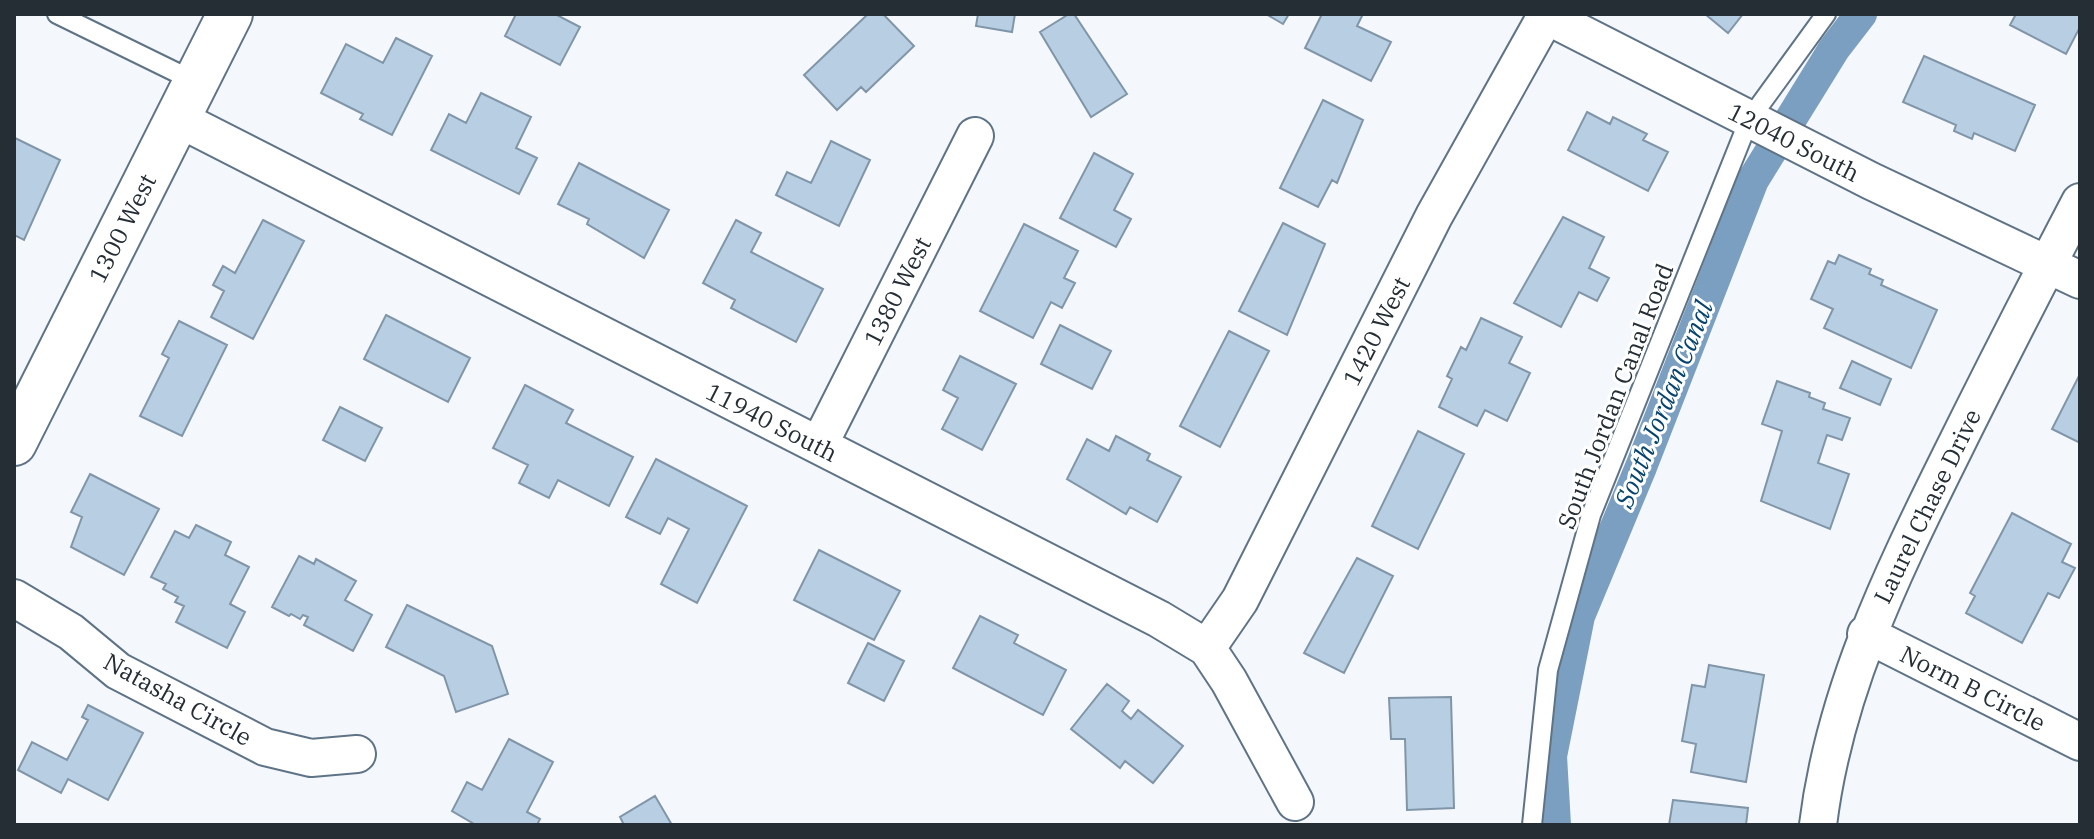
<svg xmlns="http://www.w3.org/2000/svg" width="2094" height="839" viewBox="0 0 2094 839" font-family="'IBM Plex Serif',serif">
<rect width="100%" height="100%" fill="#f4f8fc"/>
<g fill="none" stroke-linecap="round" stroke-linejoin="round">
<!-- canal -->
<path stroke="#7b9fc0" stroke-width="32" d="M1555,825l-4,-69 28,-140 62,-149 112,-287 81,-131 27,-35"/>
</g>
<!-- building -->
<path fill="#b8cfe3" stroke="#8095a8" stroke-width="2" d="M516,14h39l25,13 -20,38 -55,-29z
M868,14h15l31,32 -48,46 -5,-5 -24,23 -33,-35z
M978,14h37l-3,18 -36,-6z
M1069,14h5l53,80 -36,23 -51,-85z
M1266,14h23l-6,10z
M1322,14h41l-6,12 34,16 -20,39 -66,-33z
M1705,14h38l-15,19z
M2016,14h64v13l-14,27 -56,-29z
M396,38l36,18 -40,79 -32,-16 3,-5 -42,-21 25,-49 37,19z
M1924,56l111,49 -20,46 -41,-18 -2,6 -18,-8 2,-6 -53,-23z
M481,93l50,24 -15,31 21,10 -18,36 -88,-44 18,-36 17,9z
M1323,100l40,20 -26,63 -5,-3 -14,27 -38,-19z
M1587,112l23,12 3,-7 34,17 -4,6 25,12 -20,39 -80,-41z
M15,138l45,22 -36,80 -10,-5z
M831,141l39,19 -31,66 -63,-31 11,-23 24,11z
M1094,153l39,21 -19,36 17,9 -15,28 -56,-29z
M579,163l90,47 -25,48 -57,-34 2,-5 -31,-15z
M1563,217l41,20 -15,31 20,10 -12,23 -18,-9 -18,35 -47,-24z
M263,220l41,21 -51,98 -42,-22 13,-26 -11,-6 10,-19 12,7z
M736,220l25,13 -10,19 72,37 -27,53 -65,-34 4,-8 -32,-17z
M1283,223l42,21 -38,91 -48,-24z
M1024,224l54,27 -14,27 11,5 -13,25 -11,-6 -18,36 -53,-27z
M1839,255l32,14 -2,5 14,6 -2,5 56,25 -26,58 -87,-40 9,-19 -22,-10 17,-38 7,3z
M386,315l84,43 -22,44 -84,-43z
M1481,318l41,19 -13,26 21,10 -23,48 -22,-11 -8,16 -38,-19 13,-28 -5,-3 14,-29 5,3z
M179,321l48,24 -45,91 -42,-20 29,-58 -7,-4z
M1060,325l51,26 -19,38 -51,-25z
M1229,331l40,20 -49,96 -40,-21z
M960,356l56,28 -34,66 -40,-21 16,-31 -15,-8z
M1852,361l39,18 -11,26 -40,-17z
M2080,374v69l-28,-14z
M1777,381l33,12 -1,4 16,6 -2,6 27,9 -8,22 -15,-5 -9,28 31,11 -19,55 -69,-28 21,-70 -20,-7z
M525,385l48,25 -7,13 67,34 -24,49 -51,-26 -9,18 -30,-15 9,-18 -35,-17z
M340,407l42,21 -17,33 -42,-21z
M1418,431l46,23 -46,95 -46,-23z
M1116,436l34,18 -3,6 34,17 -24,45 -27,-15 -4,7 -59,-35 20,-40 22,12z
M656,459l91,47 -50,97 -36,-19 28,-55 -21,-11 -8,16 -34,-17z
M90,474l69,35 -35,66 -53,-28 11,-30 -11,-5z
M2012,513l59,31 -9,18 13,6 -16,30 -11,-5 -26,50 -56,-30 9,-17 -5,-3z
M196,525l35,17 -6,13 24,12 -19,37 15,8 -18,36 -51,-26 8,-16 -9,-4 3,-5 -15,-8 3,-5 -15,-7 24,-46 14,7z
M819,550l81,41 -26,49 -80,-40z
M299,556l15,8 2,-5 40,22 -11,19 27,15 -19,36 -49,-26 4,-8 -5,-2 -3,4 -9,-5 -2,2 -17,-9z
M1357,558l36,18 -49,97 -40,-20z
M407,605l85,41 16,48 -52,18 -12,-36 -58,-29z
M980,616l38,19 -4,8 52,27 -23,45 -90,-47z
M868,643l36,18 -20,40 -36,-18z
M1709,665l55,10 -18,107 -55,-10 5,-28 -14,-3 10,-56 13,2z
M1107,684l22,17 -7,10 9,8 7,-9 45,36 -30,37 -28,-22 -5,7 -49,-39z
M1451,697l3,111 -47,2 -2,-71h-14l-2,-41z
M88,705l55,28 -35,67 -40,-21 -7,14 -43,-23 14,-28 35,18 21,-40 -6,-3z
M509,739l44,23 -26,50 13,7 -3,6h-61l-24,-14 15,-29 15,8z
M655,796l17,29h-48l-4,-8z
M1673,800l75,8 -2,17h-77z"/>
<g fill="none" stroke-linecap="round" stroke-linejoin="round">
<defs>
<path id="lane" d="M57,14l139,68
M1532,825l16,-155 43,-155 158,-395 77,-106"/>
<path id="street" d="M1543,14l328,167 209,99
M177,118l982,501 48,29 22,33 66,121
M819,445l156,-309
M14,598l57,34 47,39 147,76 46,11 46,-4
M1866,634l214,108
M1207,648l33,-48 194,-384 113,-202
M1818,825c16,-131 72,-247 130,-364 43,-87 87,-173 132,-259"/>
<path id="secondary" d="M14,443l216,-429"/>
</defs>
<!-- lane casing -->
<use href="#lane" stroke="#5f7386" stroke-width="22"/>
<!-- street casing -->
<use href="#street" stroke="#5f7386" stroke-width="40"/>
<!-- secondary casing -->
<use href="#secondary" stroke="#5f7386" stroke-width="48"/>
<!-- lane -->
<use href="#lane" stroke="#fff" stroke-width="18"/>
<!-- street -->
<use href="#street" stroke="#fff" stroke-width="36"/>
<!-- secondary -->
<use href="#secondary" stroke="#fff" stroke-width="44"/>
</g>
<g text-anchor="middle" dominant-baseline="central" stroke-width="6" stroke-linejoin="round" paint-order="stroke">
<!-- street labels -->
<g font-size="24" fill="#252e35" stroke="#fff">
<text transform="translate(1794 142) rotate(27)">12040 South</text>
<text transform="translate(122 228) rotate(-63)">1300 West</text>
<text transform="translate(897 291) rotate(-63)">1380 West</text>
<text transform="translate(1376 331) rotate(-63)">1420 West</text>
<text transform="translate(1615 396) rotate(-69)">South Jordan Canal Road</text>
<text transform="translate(772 422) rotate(27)">11940 South</text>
<text transform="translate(1927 506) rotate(-64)">Laurel Chase Drive</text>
<text transform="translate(1973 688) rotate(27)">Norm B Circle</text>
<text transform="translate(178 699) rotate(29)">Natasha Circle</text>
</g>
<!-- water labels -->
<g font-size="26" font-style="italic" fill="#05446f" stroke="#fff">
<text transform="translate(1663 404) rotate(-68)">South Jordan Canal</text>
</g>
</g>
<!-- border -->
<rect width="2094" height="839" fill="none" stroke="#252e35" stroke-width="32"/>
</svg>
